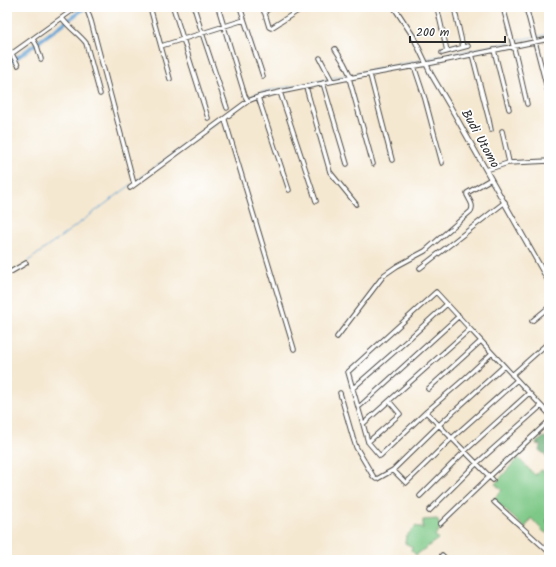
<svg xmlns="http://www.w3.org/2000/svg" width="556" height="567" viewBox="0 0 556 567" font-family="Kalam,sans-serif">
<rect width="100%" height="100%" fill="#fff"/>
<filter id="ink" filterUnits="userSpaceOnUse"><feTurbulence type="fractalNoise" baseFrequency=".025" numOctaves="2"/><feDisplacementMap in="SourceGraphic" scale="8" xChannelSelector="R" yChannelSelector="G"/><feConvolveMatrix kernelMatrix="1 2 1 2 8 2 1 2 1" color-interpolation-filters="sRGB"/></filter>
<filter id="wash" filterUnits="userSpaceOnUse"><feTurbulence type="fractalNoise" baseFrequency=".012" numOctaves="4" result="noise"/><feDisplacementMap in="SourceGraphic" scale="16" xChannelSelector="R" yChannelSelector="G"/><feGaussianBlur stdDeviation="0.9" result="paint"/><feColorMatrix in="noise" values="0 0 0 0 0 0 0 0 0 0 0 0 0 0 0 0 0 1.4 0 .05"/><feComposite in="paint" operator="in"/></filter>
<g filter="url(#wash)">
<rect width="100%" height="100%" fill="#f5e8d1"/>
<!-- green -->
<path fill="#7dc886" stroke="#547a58" d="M518,458l18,18v-2l6,-4 7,5v59l-5,-2 -13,-14 -6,10 -32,-29 9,-9 -7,-6z
M437,519l4,9 -6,7 3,4 -22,16 -5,-5 1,-3 -7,-4 1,-7 10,-10 7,3v-9z"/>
<!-- forest -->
<path fill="#66ac73" stroke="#486c4f" d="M544,437l5,1v20h-2l-2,-4 -2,-1 -4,-3 2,-5 -5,-1 1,-2z"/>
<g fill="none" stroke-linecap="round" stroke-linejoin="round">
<!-- stream -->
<path stroke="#61a1d4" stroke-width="1" d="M536,37l13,-3
M514,41l19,-4
M426,59l85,-17
M352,74l71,-14
M332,78l16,-3
M249,98l6,-4 7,-2 67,-13
M135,182l107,-78
M27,262l105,-78"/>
<!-- canal -->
<path stroke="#61a1d4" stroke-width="3.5" d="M7,65l79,-58"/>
</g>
</g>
<g filter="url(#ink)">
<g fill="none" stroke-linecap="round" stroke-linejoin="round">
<defs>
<path id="minor" d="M86,7l5,14 43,163
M150,7l20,72
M173,7l35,111
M194,7l8,26 25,75
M218,7l27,89 3,5
M240,7l23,69
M263,7l6,20 2,1 33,-21
M437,7l10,44
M454,7l9,40
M503,7l14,53 10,44
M526,7l23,89
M264,12l8,-5
M62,18c7,10 17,16 24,25l14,51
M33,39l4,7 4,13
M161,46l83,-26
M335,49l9,14 7,14
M494,50l15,59
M442,53l26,-7
M12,54l6,11
M472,54l17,66 2,10
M7,57l70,-50
M320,58l12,23
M414,66l11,33 17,64
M370,75l22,85
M349,78l24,86
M323,83l24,81
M306,87l24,85 26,32
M280,92l36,109
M258,97l31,93
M508,163l41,-2
M486,170l22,-7 1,-1 -7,-31
M130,188l95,-70
M420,268l85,-66
M7,274l19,-11
M459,316l-99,90 -2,1 -10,-35 88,-80c38,41 75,82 113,122
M532,321l17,-14
M337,337l47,-62 13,-9 28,-15 46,-40c3,-6 -1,-10 -4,-16v-2l24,-14
M294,349l-69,-229v-2l23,-17 10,-4 22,-5 69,-14 78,-14 122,-25
M512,375l37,-33
M352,389l49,-43 46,-42
M428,389l53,-48
M340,393l13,45 3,9 17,29 3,3h1l16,-9 46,-45 65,-59
M358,407l5,17 107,-95
M426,412l37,-32 29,-27
M363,424l5,18 32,-28 -11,-13
M368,442l12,14 46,-44 67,68
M393,470l13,13 46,-45 65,-58
M420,496l45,-45 64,-58
M494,502l55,50
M429,511l48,-48 64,-57
M548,519h1
M440,524l50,-48 59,-55
M442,555l5,5"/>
<path id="tertiary" d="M394,7l19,29 18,38 20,34 98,174"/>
</defs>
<!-- minor casing -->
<use href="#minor" stroke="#494744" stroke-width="5.5"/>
<!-- tertiary casing -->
<use href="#tertiary" stroke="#494744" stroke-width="6"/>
<!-- minor -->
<use href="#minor" stroke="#fff" stroke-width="3.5"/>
<!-- tertiary -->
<use href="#tertiary" stroke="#fff" stroke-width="4"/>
</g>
</g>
<g text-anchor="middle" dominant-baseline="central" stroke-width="3.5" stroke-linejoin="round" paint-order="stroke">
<!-- street labels -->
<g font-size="13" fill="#2b2b2b" stroke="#fff">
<text transform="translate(480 139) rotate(61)">Budi Utomo</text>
</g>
</g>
<!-- margin -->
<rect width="556" height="567" fill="none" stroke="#fff" stroke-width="24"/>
<!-- scale -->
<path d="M410 36v6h95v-6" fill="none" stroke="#2b2b2b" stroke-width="2"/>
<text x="416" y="36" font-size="12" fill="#2b2b2b" stroke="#ffffff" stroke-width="3" paint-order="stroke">200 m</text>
</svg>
